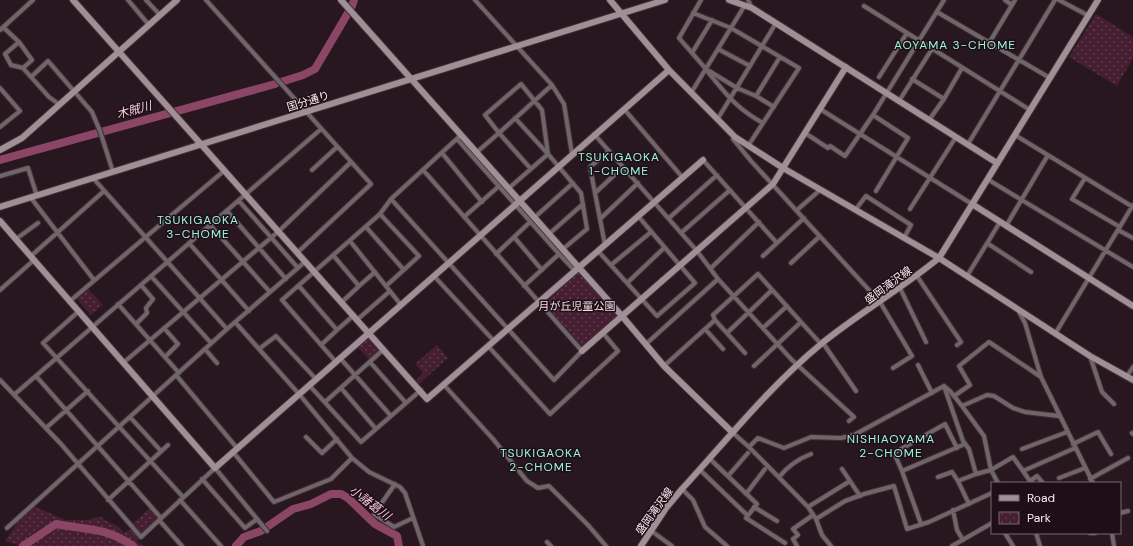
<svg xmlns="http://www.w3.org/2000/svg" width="1133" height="546" viewBox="0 0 1133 546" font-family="'DM Sans','Noto Sans JP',sans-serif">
<defs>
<pattern id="park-dots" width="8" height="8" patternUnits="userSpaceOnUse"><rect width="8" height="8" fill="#451e31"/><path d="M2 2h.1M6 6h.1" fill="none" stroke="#613f4f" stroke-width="1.8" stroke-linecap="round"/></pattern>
</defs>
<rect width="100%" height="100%" fill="#29171f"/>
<!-- park -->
<path fill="url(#park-dots)" d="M1096,14l37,23v21l-16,28 -48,-29z
M579,269l38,47 -35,32 -42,-44z
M88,289l15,16 -12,10 -14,-16z
M370,336l13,13 -13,11 -12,-12z
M437,345l11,13 -29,26 -3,-4 7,-7 -8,-9z
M30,504l35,16h24l11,-4c7,8 18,7 23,16l8,-2 8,8 -2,4 8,4h-124l-16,-5z
M150,508l8,10 -17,16 -9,-10z"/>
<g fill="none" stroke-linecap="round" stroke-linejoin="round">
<!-- river -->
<path stroke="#8b4666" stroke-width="8" d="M352,6l2,-6
M281,82l22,-7 12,-6 33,-56
M0,160l275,-76
M23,546l33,-22c30,6 50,3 77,22
M236,546l8,-9 17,-6 32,-22 18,-5 20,-10h10l7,4 27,26 22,12 2,10"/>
<defs>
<path id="street" d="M128,0l21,25
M146,0l14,15
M206,0l165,184 -73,68
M475,0l77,85 12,19 8,50
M701,0l-22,38 27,31 31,19 19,8 24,-39
M748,0l4,8
M1005,0l7,5
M1059,0l30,16
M864,6l166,104
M937,12l113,66
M693,13l38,15 68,40 -51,78
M3,27l16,15 -14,12 6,11 12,3 26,29 11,8
M0,30l33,-30
M19,42l13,18 -9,8
M989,43l26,-43
M718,49l32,17
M692,53l20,-33
M708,72c18,22 29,37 55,51
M31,77l17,-16 44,51 8,19 13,41
M879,77l28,-44
M912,79l32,20 18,-31
M0,88l20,23 -20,16
M691,93l54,-88
M756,96l18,11
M899,101l33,-52
M624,109l59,69
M820,109l152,95
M717,120l59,-97
M929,120l15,-21
M805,133l23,15 2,-2 15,10 28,-41
M594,134l103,117 21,28 74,81 62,57 -5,4
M1015,135l118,72
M735,137l-2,2 18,22 129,141 32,54 -19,12
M457,139l102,115 -35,32
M968,144l87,-144
M477,152l22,-19 -14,-18 36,-31 21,26 6,44 33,39 6,36 -24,20
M442,153l40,49
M703,160l74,83
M531,169l-32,-36 53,-48
M312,170l25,-23
M0,176l28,-8 9,28
M93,178l134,151
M1085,178l-13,21 48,28
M987,179l146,88
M509,188l39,-34 -33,-36
M876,191l32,-53 -35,-23 71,-115
M595,193l28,-26
M31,198l63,82
M391,199l163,181 28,-29 -158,-180
M239,201l59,67
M856,209l10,-13 45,29 -7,13
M910,209l46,-72
M797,210l23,-20
M227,211l59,68
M380,214l39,42 -33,30
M464,217l35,-31
M535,217l38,-34
M669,218l48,-43
M600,219l38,-36
M210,225l60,67
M1006,226l42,-71
M366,227l38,43
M1118,230l15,8
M681,233l49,-43
M549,234l34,-30
M514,237l28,33
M16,239l22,-16
M350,241l51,64
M189,243l60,68
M987,243l44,29
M605,245l-15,-78 19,-16
M598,251l59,65 38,-33 -57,-67
M496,254l34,-32
M559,254l16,17
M333,255l26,31 16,-14
M31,256l73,-65
M763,256l41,-38
M791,263l29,-27
M611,265l40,-33
M711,268l48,-46
M151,276l60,67
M434,276l60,65
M917,276l44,66 -4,3
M967,276l33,-54
M627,283l37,-35
M299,286l38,44 17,-15
M900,288l26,54
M0,290l34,-30
M70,301l155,-131
M342,302l17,-16
M118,304l61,69
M1018,310l7,13 16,54 52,106
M79,311l-36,32 140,154
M358,319l32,-28
M715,320l-2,-5 45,-41 43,48 -47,44
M235,322l64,72 53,64 17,14 31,15 5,6 18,53
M801,322l20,22
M136,324l11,-11 -1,-5 7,-9 -12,-14
M164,328l14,16 -13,13
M763,328l24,-22
M705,329l18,20
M727,333l45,-43
M1055,334l78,-129
M823,343l33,48
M646,344l72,-65
M321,345l16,-15
M488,346l62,68 68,-63 -15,-18
M205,349l12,14
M259,349l17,-13 40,43
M1090,356l12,36 12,12
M340,358l51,58
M336,362l-54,-62 98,-86 11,-15 70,-64
M370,362l36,41
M123,363l156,-132 72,-69
M918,365l14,28
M664,366l51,-46 30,33
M176,375l61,73
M36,376l125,142
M1127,376l6,-9
M0,380l61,64 80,93 74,-69 52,63
M309,385l52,57 60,-52
M444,385l49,54 34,42 11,7 11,-2 39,39 18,21
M944,386l6,5 12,15 25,-11 7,1 19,12 12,4 34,4
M944,386l19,55 6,8 7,25 15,-4 7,13
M341,388l35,41
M15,394l306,-265
M954,396l16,-11 -11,-19 30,-24 52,35
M325,402l59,-53
M962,406l22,30 7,34 22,-13 10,14
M130,417l31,34
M46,428l42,-37
M733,433l16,14 59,60 8,12 6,16 9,11
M1132,433l1,1
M306,437l16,16 15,-14
M1073,444l25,-12 13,22
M749,447l9,-9 26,10 27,-11 30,1 13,-3 90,-49
M1022,449l45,-17
M233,452l41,50 57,-23 21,-21
M710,459l47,45 -11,14 39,25
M842,469l18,27
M700,470l47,45
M902,471l-8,-18 51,-29 12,24
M728,476l20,-23
M779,477c9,-11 19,-18 32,-23
M938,477l14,-5 6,9 18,-7
M1059,478l26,-10
M202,479l43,49 12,-9
M1090,479l38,-21
M958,481l11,23
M1043,483l-6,-7 -7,5 -7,-10 52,-23
M395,484l-21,30 20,13 19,-9
M682,489l11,11 12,27 22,19
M746,494l19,-25
M108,500l60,-55
M180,500l41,46
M754,507l23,14
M808,507l42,-26
M953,510l4,20 6,10
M1120,513l8,-2
M816,519l29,-18 19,-7 30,-8 13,43 22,-7 63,-29
M159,520l23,26
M921,524l-19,-53 63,-27
M7,528l220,-199 79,-68
M650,530l22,16
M1005,533l8,13
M1036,533l4,13
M1090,533h5
M1112,533l2,13
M547,542l4,4
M797,546l-4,-7 5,-4 -5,-6 20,-14
M952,546l40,-23"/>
<path id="secondary" d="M73,0l354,399 276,-239
M341,0l281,316 42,50 69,67
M610,0l59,70 66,67 48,31 156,90 151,98 43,24
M729,0l23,8 245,155
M0,150l22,-12 155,-138
M972,204l161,102
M0,207l665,-207
M0,221l215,247 454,-398
M582,351l191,-167 73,-117
M641,546l25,-38 16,-19c44,-48 88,-103 139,-145 37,-30 80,-55 118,-86l159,-258"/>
</defs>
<!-- street casing -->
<use href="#street" stroke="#423138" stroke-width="6"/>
<!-- secondary casing -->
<use href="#secondary" stroke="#423138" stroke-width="8"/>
<!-- street -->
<use href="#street" stroke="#70666a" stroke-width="4"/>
<!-- secondary -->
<use href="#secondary" stroke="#a09096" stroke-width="6"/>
</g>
<g text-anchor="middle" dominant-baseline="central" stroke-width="3" stroke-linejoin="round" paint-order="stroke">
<!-- street labels -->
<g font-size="11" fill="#faedf2" stroke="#1f0e16">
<text transform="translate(308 101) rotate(-17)">国分通り</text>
<text transform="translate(888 285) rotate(-36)">盛岡滝沢線</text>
<text transform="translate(654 511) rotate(-54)">盛岡滝沢線</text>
</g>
<!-- park labels -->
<g font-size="11" fill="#f3dde6" stroke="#1f0e16">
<text x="577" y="306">月が丘児童公園</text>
</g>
<!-- neighbourhood labels -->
<g font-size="12" letter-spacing="1" fill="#99f8da" stroke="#1f0e16">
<text x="955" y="45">AOYAMA 3-CHOME</text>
<text x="619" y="157">TSUKIGAOKA<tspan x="619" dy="14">1-CHOME</tspan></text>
<text x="198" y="220">TSUKIGAOKA<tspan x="198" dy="14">3-CHOME</tspan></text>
<text x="891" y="439">NISHIAOYAMA<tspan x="891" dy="14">2-CHOME</tspan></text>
<text x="541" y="453">TSUKIGAOKA<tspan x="541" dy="14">2-CHOME</tspan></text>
</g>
<!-- water labels -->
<g font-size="12" font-style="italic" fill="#f7cdde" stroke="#1f0e16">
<text transform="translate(134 110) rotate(-15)">木賊川</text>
<text transform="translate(370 503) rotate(37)">小諸葛川</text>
</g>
</g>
<!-- legend -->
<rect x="991" y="482" width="130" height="52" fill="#1f0e16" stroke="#77676e"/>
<rect x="999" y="495" width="20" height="6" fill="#a09096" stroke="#77676e"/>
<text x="1027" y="502" font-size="12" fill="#faedf2">Road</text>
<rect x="999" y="512" width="20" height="12" fill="url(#park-dots)" stroke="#77676e"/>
<text x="1027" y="522" font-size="12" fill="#faedf2">Park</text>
</svg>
